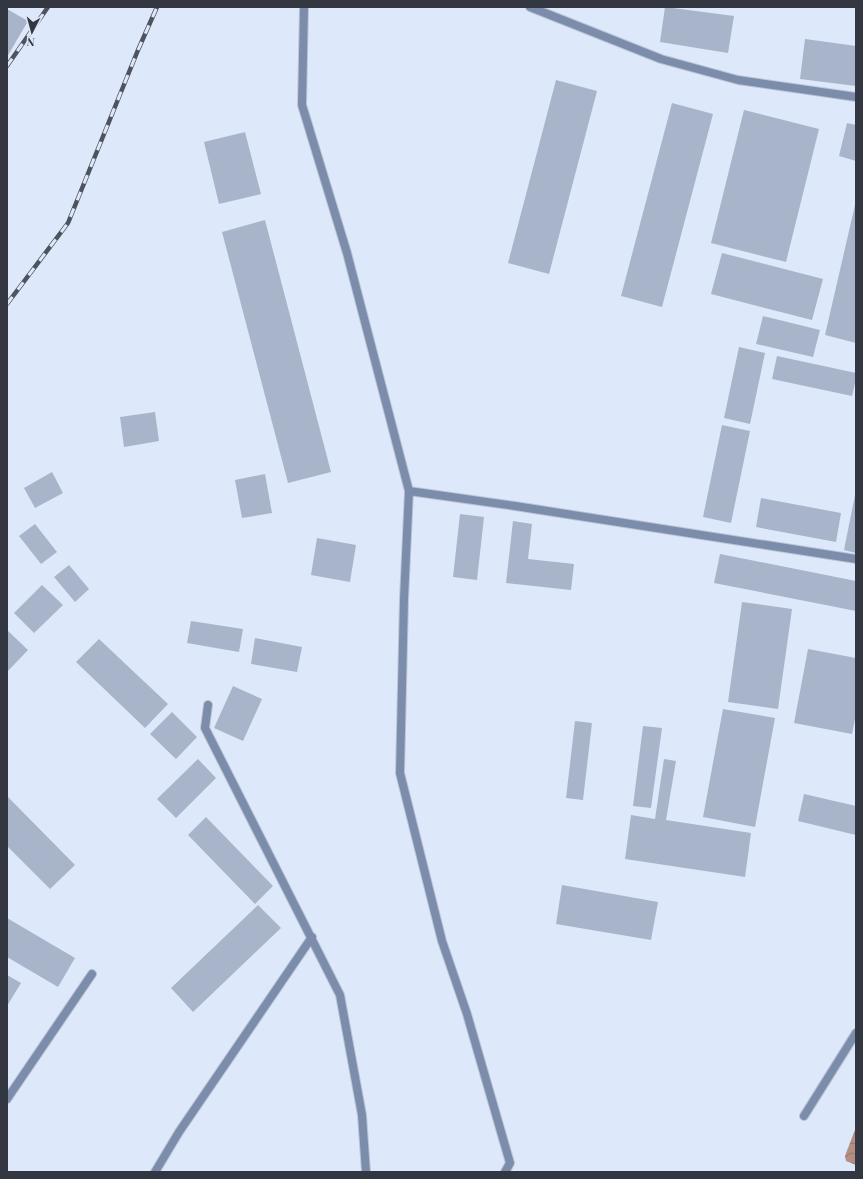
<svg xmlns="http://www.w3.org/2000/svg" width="863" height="1179" viewBox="0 0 863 1179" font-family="'Playfair Display',serif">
<defs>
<pattern id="water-waves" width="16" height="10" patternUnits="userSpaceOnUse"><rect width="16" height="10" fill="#b58e81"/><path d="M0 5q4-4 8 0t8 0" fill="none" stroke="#94756b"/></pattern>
</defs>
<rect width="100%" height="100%" fill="#dee8fb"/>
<!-- water -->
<path fill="url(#water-waves)" d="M856,1127v38l-10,-4 -1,-5z"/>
<!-- building -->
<path fill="#a8b4ca" d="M665,7l69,9 -6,37 -68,-11z
M7,9l21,12 -21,36z
M805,39l51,7v40l-56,-7z
M556,80l41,11 -48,183 -41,-11z
M672,103l41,11 -51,193 -41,-11z
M744,110l75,19 -33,133 -75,-19z
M847,123l9,2v36l-17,-5z
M245,132l16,62 -42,10 -15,-62z
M855,205h1v138l-31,-8z
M265,220l66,252 -43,11 -66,-251z
M722,253l101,26 -11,41 -101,-26z
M763,316l57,14 -7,27 -57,-13z
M739,347l26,6 -15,71 -26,-6z
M777,356l79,17v6l-4,17 -80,-17z
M155,412l4,29 -35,6 -4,-30z
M722,425l28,6 -19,92 -28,-6z
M52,472l11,21 -28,15 -11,-20z
M265,474l7,39 -30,5 -7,-38z
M855,495h1v58l-12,-3z
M761,498l80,15 -5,29 -80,-15z
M460,514l24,3 -7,63 -24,-3z
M513,521l19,3 -4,35 46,5 -3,26 -65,-7z
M35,524l22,28 -16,12 -22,-28z
M317,538l39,7 -6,37 -39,-7z
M720,554l136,27v30l-142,-28z
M69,565l20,24 -14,13 -21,-25z
M42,585l21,20 -29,28 -20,-20z
M742,602l50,7 -14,100 -50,-7z
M191,621l52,8 -4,23 -52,-9z
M7,630l21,20 -21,22z
M255,638l47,9 -5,25 -46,-8z
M99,639l69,65 -23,24 -69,-66z
M808,649l48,9v56l-4,20 -58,-11z
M233,686l29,13 -19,42 -29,-13z
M723,709l52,9 -20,109 -52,-10z
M172,712l25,25 -21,22 -26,-25z
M575,721l17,2 -9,77 -17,-2z
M643,726l19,2 -11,80 -18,-2z
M198,759l18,19 -40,40 -19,-19z
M664,759l12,2 -10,59 85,13 -6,44 -120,-18 6,-44 24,4z
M804,794l52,12v29l-58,-14z
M7,796l68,69 -25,24 -43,-43z
M206,817l67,69 -18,18 -67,-69z
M562,885l96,17 -7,38 -95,-16z
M258,905l23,23 -88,84 -22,-24z
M7,918l68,40 -17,29 -51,-30z
M7,975l14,8 -14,23z"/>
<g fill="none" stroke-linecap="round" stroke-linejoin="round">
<defs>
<path id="minor" d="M304,7l-2,98 45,148 62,238 -5,108 -4,174 42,168 25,73 43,149 -5,9
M409,491l106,15 341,53
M208,705l-3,23 135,267 22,120 4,57
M7,1099l85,-125
M804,1116l52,-83
M155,1172l24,-40 133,-195"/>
<path id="tertiary" d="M530,7l131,52 77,21 118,17"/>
</defs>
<!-- minor casing -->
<use href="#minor" stroke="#bcc5d6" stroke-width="10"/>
<!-- tertiary casing -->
<use href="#tertiary" stroke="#bcc5d6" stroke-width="10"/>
<!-- minor -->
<use href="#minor" stroke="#7c8cab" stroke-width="8"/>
<!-- tertiary -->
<use href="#tertiary" stroke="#7c8cab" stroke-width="8"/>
<defs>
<path id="rail" d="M7,66l41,-59
M7,304l61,-81 70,-173 19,-43"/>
</defs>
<!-- rail casing -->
<use href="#rail" stroke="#4e535e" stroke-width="4.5"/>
<!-- rail -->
<use href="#rail" stroke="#dee8fb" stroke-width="3" stroke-dasharray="9" stroke-linecap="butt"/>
</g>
<!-- border -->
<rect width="863" height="1179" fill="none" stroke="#333741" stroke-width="16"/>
<!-- north arrow -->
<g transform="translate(32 32) rotate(186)" stroke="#dee8fb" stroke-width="3" paint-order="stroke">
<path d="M0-3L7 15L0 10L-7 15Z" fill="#333741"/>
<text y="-6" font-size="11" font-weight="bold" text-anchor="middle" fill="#333741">N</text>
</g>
</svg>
